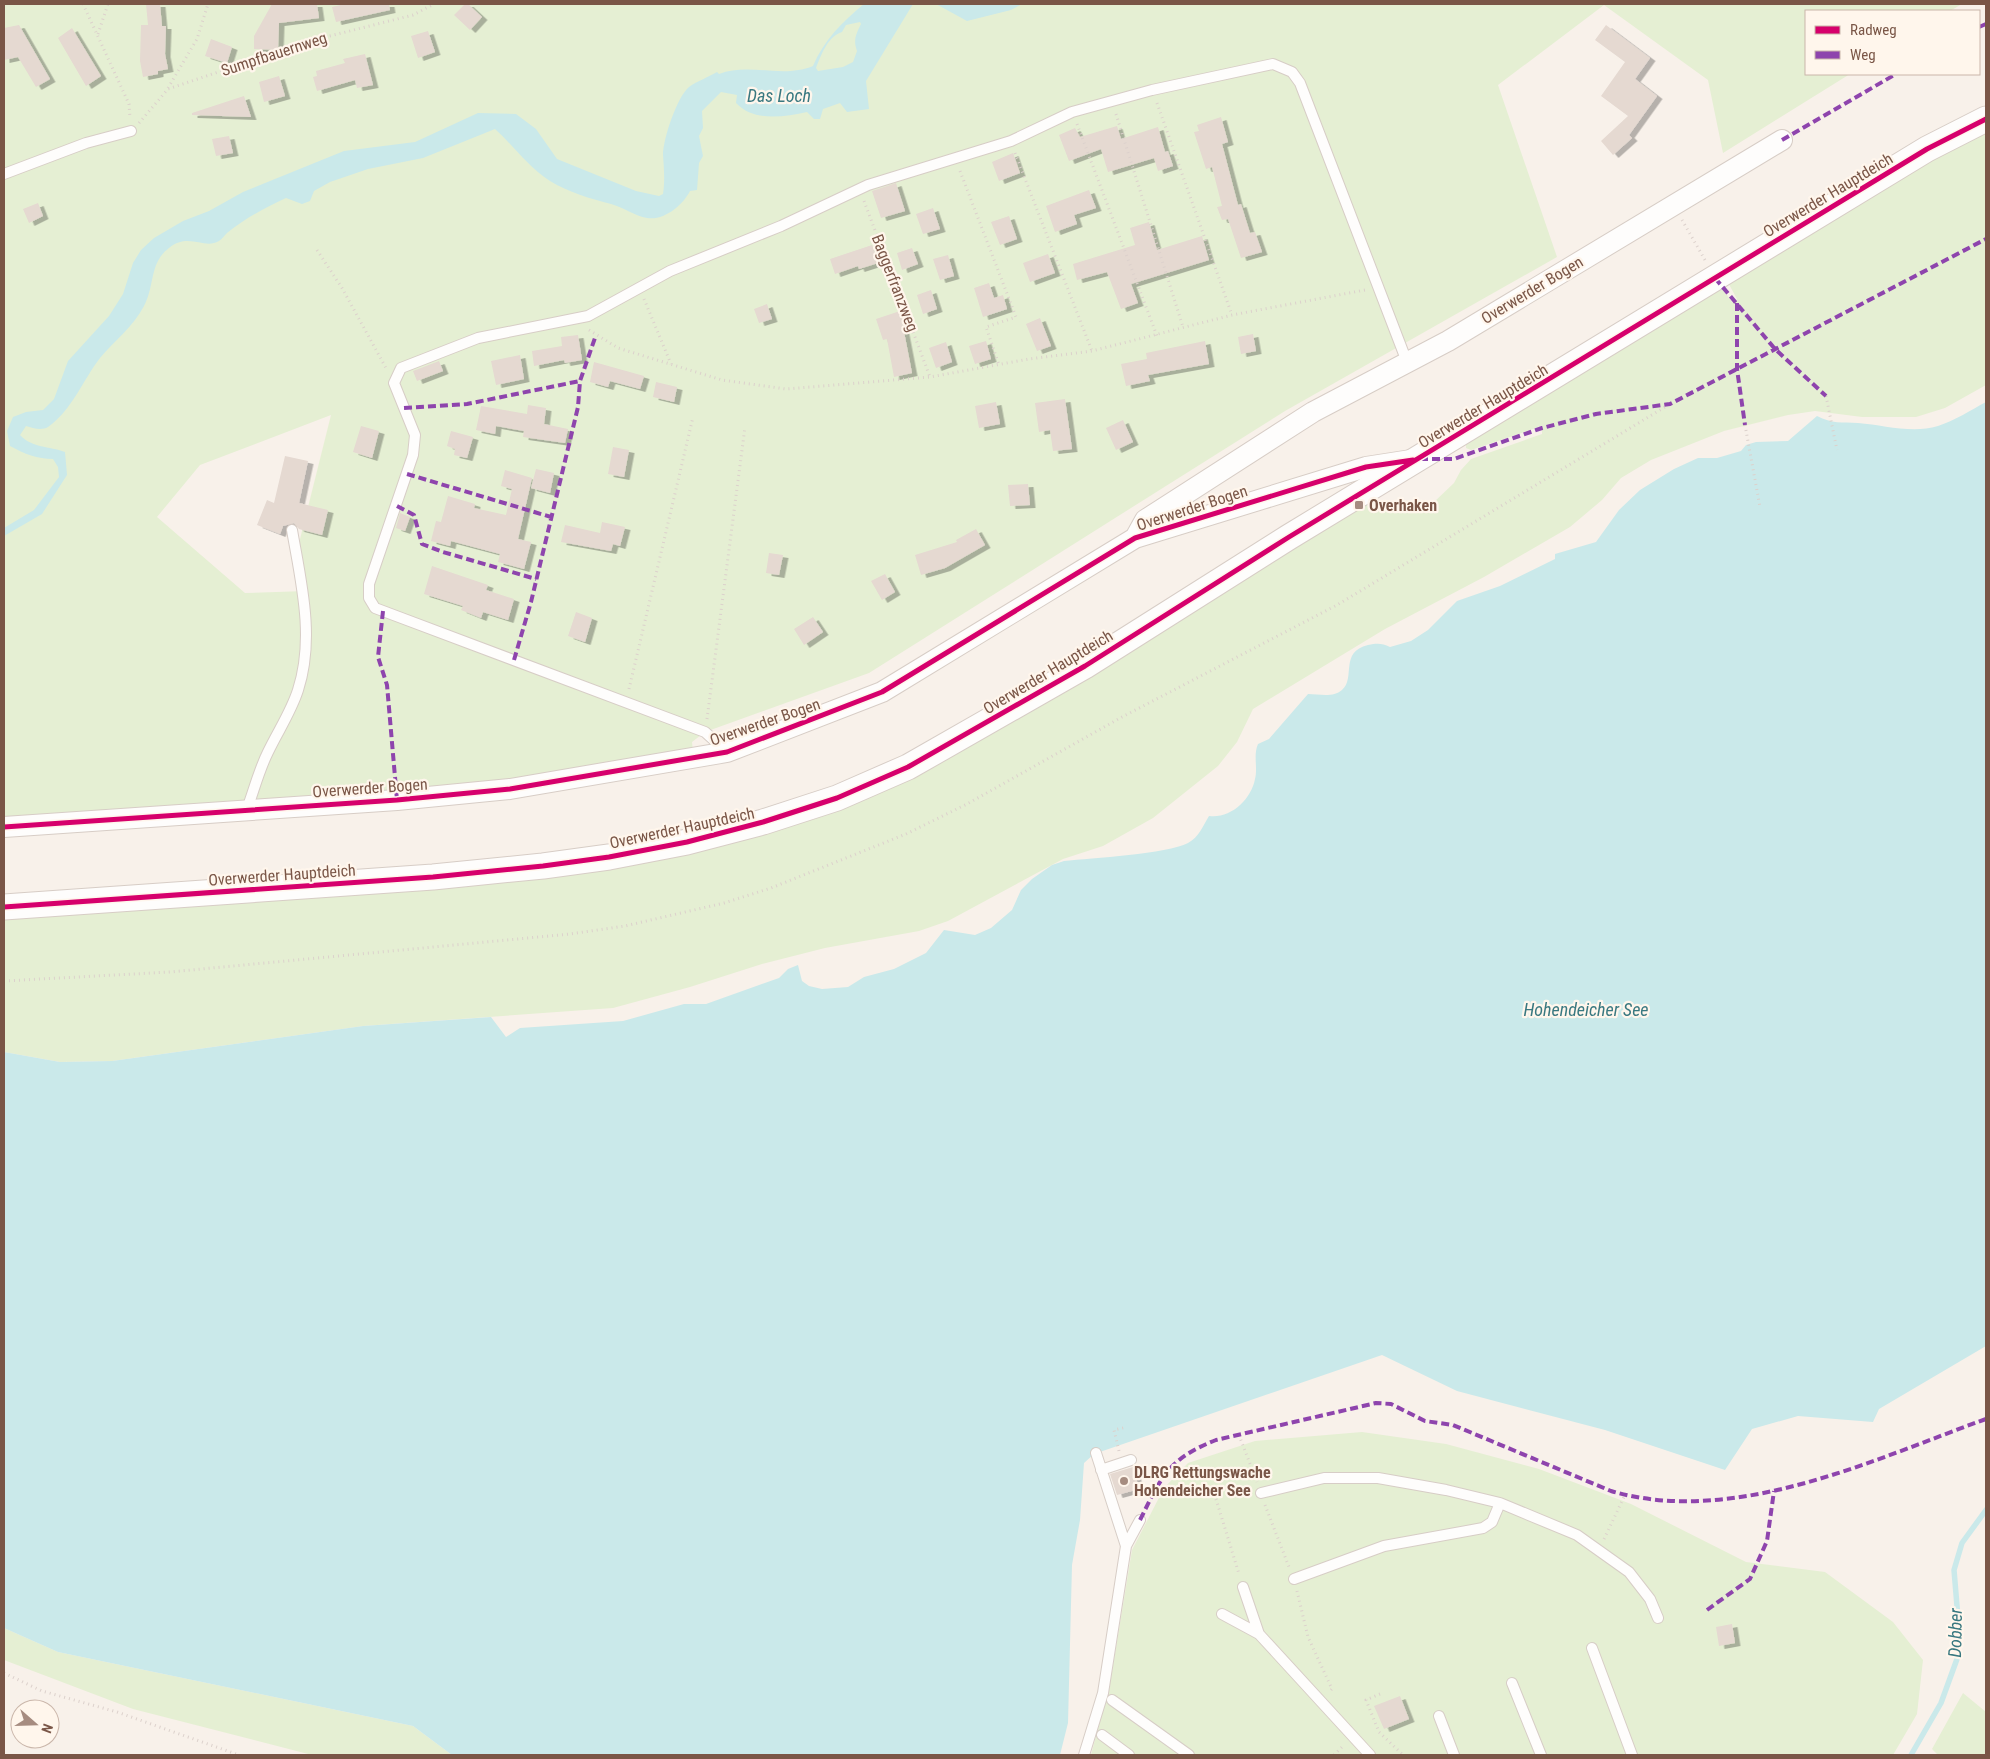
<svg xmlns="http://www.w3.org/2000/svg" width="1990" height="1759" viewBox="0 0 1990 1759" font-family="'Roboto Condensed',sans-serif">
<defs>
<filter id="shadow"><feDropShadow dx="5.5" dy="3" stdDeviation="0" flood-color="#0004"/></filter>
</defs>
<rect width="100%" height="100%" fill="#f8f1ea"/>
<!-- green -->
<path fill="#e5efd3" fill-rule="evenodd" d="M4,4h1958l-12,7h-144v63h44l-127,79 -15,-73 -104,-75 -106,80 59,172 -272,154 -416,262 -164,59 -13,10 1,10 -184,30 -505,37zM331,415l-33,132 8,44 -61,2 -88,-76 43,-52z
M1986,122v263l-41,23 -29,9h-54l-47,-6 -27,4 -64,16 -73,29 -30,18 -19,22 -32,27 -86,50 -99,52 -132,80 -16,33 -19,24 -65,52 -50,28 -40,13 -115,62 -29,10 -94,17 -63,16 -72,23 -77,21 -250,18 -251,35 -52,1 -56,-10v-137l281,-20 528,-79 552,-313 47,6 21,-6 21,-20 7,-13 10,-11 71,-25v-8l-71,24 -5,-2v-5l252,-160 15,20 4,-4 -12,-22z
M1362,1432l84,12 93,25 92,35 115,58 79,10 68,50 30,38 -6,54 -24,41h-802l20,-77 21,-128 32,-62 24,-25 67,-22z
M4,1628l54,24 355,74 39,29h-140l-179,-46 -129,-49z
M1963,1693l23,19v43h-48l-6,-6z"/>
<!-- water -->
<path fill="#cae9ea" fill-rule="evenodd" d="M864,4h49l-47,77 3,28 -22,3 -7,-9 -17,6 -3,10h-6l-7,-7c-24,5 -53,10 -71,-9l1,-8 -16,-3 -19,19 1,17 -4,8 4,20 -4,7 -2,27 -7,1c-7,14 -26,30 -43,27 -12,-2 -24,-11 -36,-14 -20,-5 -43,-12 -61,-23 -22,-14 -36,-35 -55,-52l-72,29 -55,11 -38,13 -16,9 -4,10 -8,3 -16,-6c-20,9 -42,21 -59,35 -2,2 -5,6 -8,8 -15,9 -30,-9 -50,7 -20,15 -14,38 -25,58 -11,21 -29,34 -44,52 -17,22 -28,52 -52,69 -7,4 -15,1 -22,-1l-6,9c12,13 29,11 45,17l2,23 -25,39 -38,22v-8l30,-18 25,-33 -1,-10 -5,-8c-16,0 -28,-5 -43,-13l-3,-15 6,-14 13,-5 17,-2 11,-11 14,-38 41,-45 14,-22 10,-31 8,-13 13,-12 29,-17 26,-10 34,-19 101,-41 71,-9 63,-29 38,1 20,15 21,30 79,32 23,5 4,-2c2,-13 1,-25 0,-39 0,-16 14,-58 26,-68 8,-6 20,-10 28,-15l2,2c30,-12 63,5 94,-8 11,-26 29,-44 51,-62zM860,22l1,2c-5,10 -8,16 -4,27l-4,11 -10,5 -25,4 -2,-3c5,-13 12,-32 26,-36l4,-7z
M936,4h86l-11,6 -44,11z
M1986,402v944l-107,63 -6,13 -75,-6 -46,13 -27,41 -120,-40 -148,-39 -75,-36 -288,99 -10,9 -4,57 -8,45 -4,158 -8,32h-608l-39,-29 -355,-74 -54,-24v-576l56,10 52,-1 251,-35 128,-9 15,20 14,-9 103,-7 61,-17h22l73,-26 9,-9 10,-4 4,16 7,5 13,3 26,-2 16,-10 30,-8 32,-16 18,-23 31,5 16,-7 21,-18 9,-20 11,-11 20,-14 12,-4c28,-3 103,-7 124,-18 11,-6 15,-17 21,-27 21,3 42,-16 46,-37 3,-11 -2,-24 3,-35l11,-5 39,-45c11,0 25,4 34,-4 14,-12 -3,-38 26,-45 9,-2 14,-2 22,2l21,-6 17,-11 29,-29 43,-15 55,-27v-5l41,-12 23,-32 21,-20 34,-21 24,-11h19l24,-7 5,-6 10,-3 32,-1 29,-25c15,8 25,6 41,7 26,2 54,11 80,3 16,-5 33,-16 48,-24z"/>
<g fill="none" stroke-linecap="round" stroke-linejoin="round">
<!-- stream -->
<path stroke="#cae9ea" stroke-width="5.5" d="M1911,1755l30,-52 16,-44 2,-29 -5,-60 8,-27 24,-33"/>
</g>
<!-- building -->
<path fill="#e5d9d1" filter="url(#shadow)" d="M146,4h14l2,22h4l-1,28 3,15 -10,2v3l-15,3 -3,-16 1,-36h7z
M272,4h45l2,14 -40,5 -1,27 -24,-1v-13z
M345,4h44l1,6 -54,12 -4,-15z
M465,4h3l14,13 -12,13 -16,-15z
M19,25l31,54 -14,8 -18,-30 -14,3v-32z
M1606,25l44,33 -15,21 22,17 -28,39 3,3 -19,17 -12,-14 27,-25 -27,-20 24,-34 -30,-22z
M72,28l29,48 -15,10 -28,-48z
M428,31l7,21 -17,6 -7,-22z
M211,39l21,8 -5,16 -22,-7z
M365,54l8,31 -16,3 -2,-8 -38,11 -4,-14 4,-1 -1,-5 29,-8 -2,-4z
M279,76l6,20 -21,6 -5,-20z
M244,96l7,21 -59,-2v-2z
M1221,117l7,25 -6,2 16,61 3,-1 9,29 5,-1 7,20 -21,6 -13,-39 -6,1 -5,-13 5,-1 -10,-39 -6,2 -12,-37 5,-1 -2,-6z
M1117,126l4,13 37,-12 7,25 3,-1 5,15 -15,5 -4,-13 -46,14 -7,-23 -32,12 -10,-26 16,-7 5,9z
M229,136l4,17 -17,3 -4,-17z
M1013,153l7,20 -21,8 -7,-19z
M896,183l9,28 -24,7 -9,-27z
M1089,190l7,18 -22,7 3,9 -22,8 -9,-26z
M38,203l5,13 -14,7 -6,-14z
M933,208l7,21 -17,5 -7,-20z
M1009,216l8,23 -17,6 -9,-23z
M1149,222l8,28 45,-14 7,24 -78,24 7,19 -17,6 -14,-37 -30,8 -4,-16 62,-19 -5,-17z
M872,245l6,18 -19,6 -1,-3 -23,8 -5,-15z
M912,248l6,16 -16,6 -5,-17z
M1048,254l7,19 -25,9 -7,-19z
M948,255l6,21 -14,4 -7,-21z
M989,283l5,15 9,-3 4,14 -24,8 -9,-29z
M931,290l6,19 -14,5 -6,-19z
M767,304l5,15 -13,4 -5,-14z
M900,311l12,62 -18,4 -7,-38 -4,1 -7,-21z
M1040,318l11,28 -14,5 -11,-27z
M1253,334l3,17 -15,3 -3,-17z
M578,335l4,25 -17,3 -1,-3 -30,6 -2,-15 30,-5 -1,-9z
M986,341l5,18 -16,5 -6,-18z
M1205,341l4,23 -61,11 2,6 -24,5 -5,-22 26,-5 -1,-6z
M946,342l6,20 -16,6 -7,-20z
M520,355l4,24 -28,6 -5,-24z
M439,361l4,10 -26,10 -4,-10z
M594,362l50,14 -4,13 -30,-8 -2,6 -18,-5z
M656,382l21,5 -3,15 -21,-5z
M1065,399l7,50 -19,2 -3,-21 -11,2 -4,-29z
M996,402l4,22 -21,4 -4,-22z
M528,405l18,3 -2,16 24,5 -3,14 -42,-6 1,-6 -28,-5 -1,8 -19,-4 5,-24 46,8z
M1123,420l10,22 -17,8 -10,-22z
M361,426l18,5 -7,27 -19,-6z
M451,431l22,6 -6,21 -13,-3 1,-6 -8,-3z
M613,447l16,3 -5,27 -16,-3z
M285,456l23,5 -9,42 29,7 -6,25 -23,-6 -5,-6 -11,3 -3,8 -23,-9 10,-25 7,3z
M536,469l18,4 -4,20 -19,-5z
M505,470l27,8 -14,61 13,3 -7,27 -26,-7 2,-8 -49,-13 -1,5 -19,-5 5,-20 5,1 7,-26 27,8 -1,4 32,7 6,-26 -11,-3z
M1028,484l2,21 -20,1 -2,-21z
M400,513l10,4 -5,14 -9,-3z
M602,522l23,5 -5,19 -7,-2 -2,7 -50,-9 4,-17 35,8z
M976,529l9,16 -40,23 -24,7 -6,-20 42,-13 -1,-2z
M769,553l14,2 -4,20 -13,-2z
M432,566l56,19 -2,5 28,9 -6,21 -25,-8 -2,6 -20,-8 2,-4 -39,-12z
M885,574l10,18 -13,8 -11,-19z
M576,612l16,6 -7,24 -17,-6z
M813,617l10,15 -19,13 -10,-16z
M1133,1467l6,22 -22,6 -7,-21z
M1732,1624l3,19 -16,3 -3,-19z
M1400,1696l9,23 -25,10 -10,-23z"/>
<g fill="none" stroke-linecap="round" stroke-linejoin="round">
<defs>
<path id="service" d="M4,174l82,-31 45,-12
M726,751l-21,-19 -330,-124 -6,-10v-14l44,-129 2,-20 -21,-52 7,-15 77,-30 110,-22 82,-45 111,-45 87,-41 143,-44 61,-29 80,-22 121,-26 19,8 8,11 107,279
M247,809c7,-19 12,-39 21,-57 10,-21 23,-40 30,-62 17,-52 3,-108 -6,-160
M1101,1470l30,-10
M1261,1493l63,-15h54l68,12 54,13 77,32 52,37 21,27 8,19
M1126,1546l14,-26
M1294,1579l90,-33 99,-18 9,-6 8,-19
M1243,1587l16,47 111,121
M1222,1614l37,20
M1592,1648l40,107
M1512,1683l29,72
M1112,1700l77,55
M1439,1716l15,39
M1102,1735l27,20
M1084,1755l19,-62 23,-147 -30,-93"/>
<path id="minor" d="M1135,538l10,-18 168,-108 135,-71 334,-201
M4,827l393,-27 113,-11 217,-37 155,-60 253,-154 231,-71 45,-7"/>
<path id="tertiary" d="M4,907l429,-30 110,-11 66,-9 78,-15 76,-20 74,-24 71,-31 177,-101 204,-129 638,-388 59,-30"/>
</defs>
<!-- service casing -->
<use href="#service" stroke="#d7cdc6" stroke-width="12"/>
<!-- minor casing -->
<use href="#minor" stroke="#d7cdc6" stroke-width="22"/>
<!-- tertiary casing -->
<use href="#tertiary" stroke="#d7cdc6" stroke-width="27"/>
<!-- path -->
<path stroke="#dcd1cc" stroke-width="3" stroke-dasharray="1 4" stroke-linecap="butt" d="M83,4l46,100 1,14
M98,34l10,-30
M168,88l29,-49 11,-35
M1157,103l75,212
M1116,114l67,213
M139,123l29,-34 142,-48 103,-26 21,-11
M1077,124l80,212
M1015,153l77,198
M960,171l56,146 -30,10 13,38
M864,201l66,176
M1682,220l23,40
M317,250l25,38 44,80
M644,299l27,65
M589,330l29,18 104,32 64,9 144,-12 99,-18 63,-8 140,-36 133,-25
M1826,396l11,54
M1745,425l15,82
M629,689l64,-272
M707,719l38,-292
M4,981l166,-9 400,-38 55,-8 99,-23 47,-15 135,-54 61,-30 155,-87 215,-112 333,-201
M1239,1435l18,47
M1119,1451l-5,-21 13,-3
M1216,1499l23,75
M1265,1505l24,62
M1604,1539l21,-44
M1297,1591l11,46 24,52 -3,3
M4,1673l38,18 75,21 122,43
M1380,1694l-14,6 13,32 24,23
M1334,1755l10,-10"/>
<!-- service -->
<use href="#service" stroke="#fefdfc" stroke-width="10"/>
<!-- minor -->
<use href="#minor" stroke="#fefdfc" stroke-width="20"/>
<!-- tertiary -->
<use href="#tertiary" stroke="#fefdfc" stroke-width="25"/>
<!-- quiet -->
<path stroke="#8e44ad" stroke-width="4" stroke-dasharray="8 4" stroke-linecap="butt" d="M1979,27l7,-3
M1782,140l114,-66
M1715,278l60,71 51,47
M1737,303v66l8,56
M404,408l63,-4 113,-23
M1420,459h34l88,-31 54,-14 74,-10 316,-165
M407,474l144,43
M397,506l17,9 8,29 21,8 93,27
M383,611l-5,46 9,28 10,115
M514,660l17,-58 47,-195 2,-26 16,-46
M1140,1520c22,-44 28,-61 76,-80l160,-37 15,1 34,17 28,4 158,66c123,36 261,-31 375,-72
M1707,1610l43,-31 17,-38 7,-50"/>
<defs>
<path id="cycleway" d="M4,827l393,-27 113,-11 217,-37 155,-60 253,-154 231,-71 47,-7
M4,907l429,-30 110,-11 66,-9 78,-15 76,-20 74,-24 71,-31 177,-101 204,-129 638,-388 59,-30"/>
</defs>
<!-- cycleway casing -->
<use href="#cycleway" stroke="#fff6ec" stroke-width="8"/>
<!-- cycleway -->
<use href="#cycleway" stroke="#d6006c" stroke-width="5"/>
</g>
<!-- markers -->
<g fill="#a68c80" stroke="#fff6ec" stroke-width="2">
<rect x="1354" y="500" width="10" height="10" rx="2.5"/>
<circle cx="1124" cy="1481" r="5"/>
</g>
<g text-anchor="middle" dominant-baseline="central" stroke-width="4.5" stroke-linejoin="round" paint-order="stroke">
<!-- street labels -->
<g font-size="16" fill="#7a5647" stroke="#fff6ec">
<text transform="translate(274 54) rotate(-18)">Sumpfbauernweg</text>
<text transform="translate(1828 195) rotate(-31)">Overwerder Hauptdeich</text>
<text transform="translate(895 283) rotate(69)">Baggerfranzweg</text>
<text transform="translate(1532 290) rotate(-31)">Overwerder Bogen</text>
<text transform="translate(1483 406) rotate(-31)">Overwerder Hauptdeich</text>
<text transform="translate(1192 508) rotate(-18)">Overwerder Bogen</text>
<text transform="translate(1048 672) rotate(-31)">Overwerder Hauptdeich</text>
<text transform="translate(765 722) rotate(-19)">Overwerder Bogen</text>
<text transform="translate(370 788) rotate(-4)">Overwerder Bogen</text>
<text transform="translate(682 828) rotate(-12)">Overwerder Hauptdeich</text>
<text transform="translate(282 875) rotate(-4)">Overwerder Hauptdeich</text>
</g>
<!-- poi labels -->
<g font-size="16" font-weight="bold" fill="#7a5647" stroke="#fff6ec" text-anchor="start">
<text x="1369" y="505">Overhaken</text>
<text x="1134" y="1472">DLRG Rettungswache<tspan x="1134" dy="18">Hohendeicher See</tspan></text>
</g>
<!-- water labels -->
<g font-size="18" font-style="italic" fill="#397880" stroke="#fff6ec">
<text x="779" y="95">Das Loch</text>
<text x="1586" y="1009">Hohendeicher See</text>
<text transform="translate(1955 1633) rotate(-89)">Dobber</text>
</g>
</g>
<!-- border -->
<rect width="1990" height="1759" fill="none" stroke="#7a5647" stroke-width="10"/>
<!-- legend -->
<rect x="1805" y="10" width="175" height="65" fill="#fff6ec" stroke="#cab6aa"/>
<rect x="1815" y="26" width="25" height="8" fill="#d6006c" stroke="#cab6aa"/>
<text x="1850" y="35" font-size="15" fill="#7a5647">Radweg</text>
<rect x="1815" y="51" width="25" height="8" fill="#8e44ad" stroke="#cab6aa"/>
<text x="1850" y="60" font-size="15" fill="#7a5647">Weg</text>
<!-- north arrow -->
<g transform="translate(35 1724) rotate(110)"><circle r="24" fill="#fff6ec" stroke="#cab6aa"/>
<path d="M0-4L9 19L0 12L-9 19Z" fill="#a68c80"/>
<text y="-8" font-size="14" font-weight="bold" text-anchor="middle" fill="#7a5647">N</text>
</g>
</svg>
